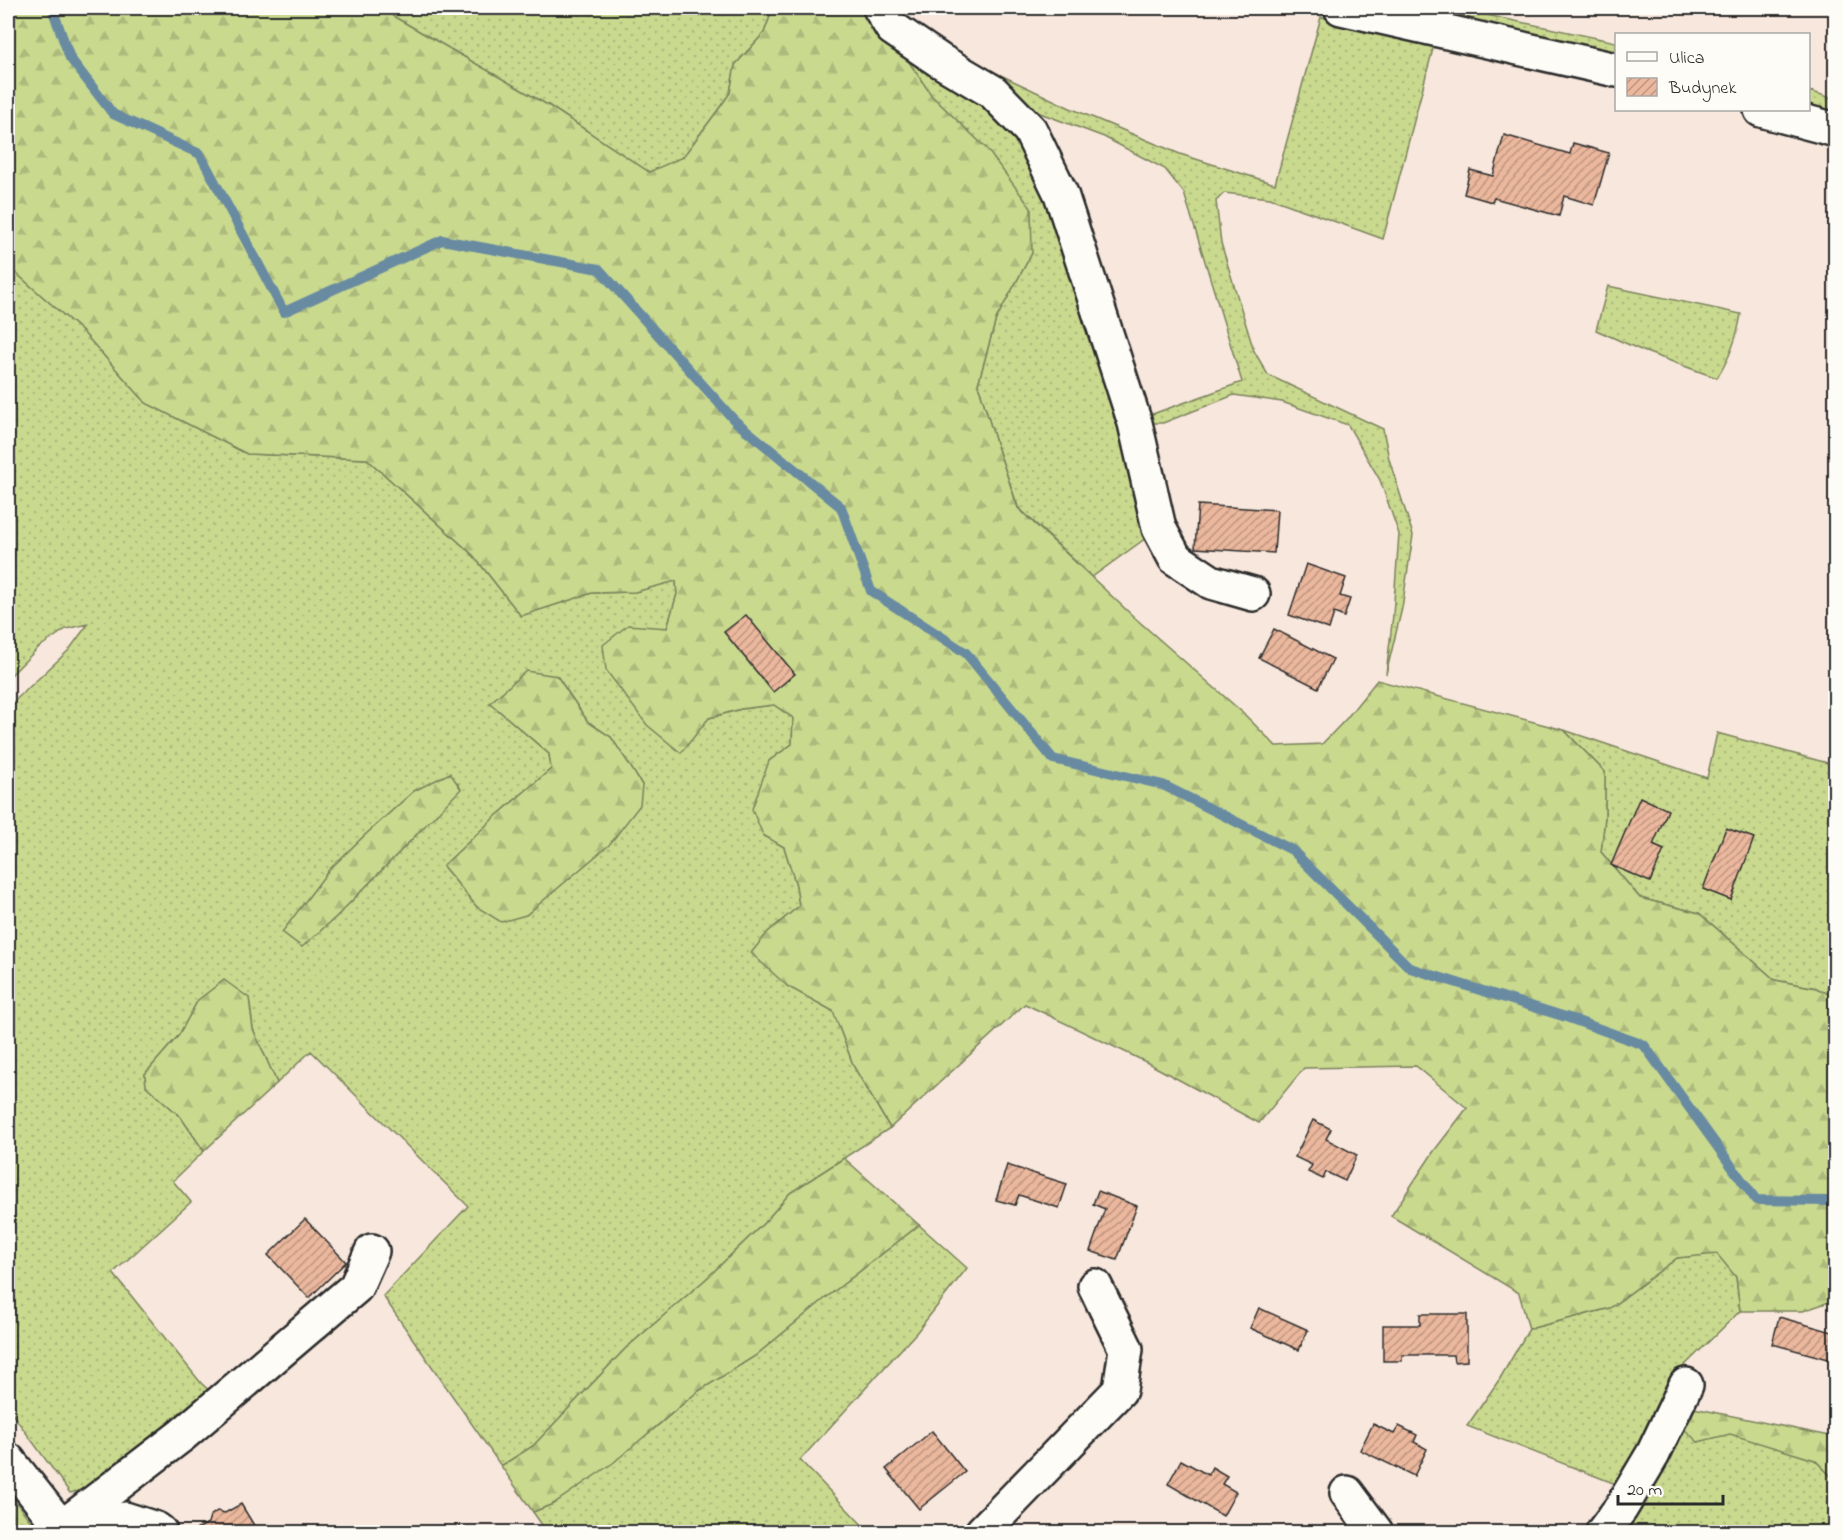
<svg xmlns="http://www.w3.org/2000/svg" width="1843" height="1540" viewBox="0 0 1843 1540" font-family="'Indie Flower',sans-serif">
<defs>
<pattern id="grass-dots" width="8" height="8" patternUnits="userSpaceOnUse" patternTransform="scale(1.5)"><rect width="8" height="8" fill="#c9d98e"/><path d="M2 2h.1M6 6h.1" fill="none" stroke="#adba7b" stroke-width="1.8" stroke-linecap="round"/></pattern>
<pattern id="forest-firs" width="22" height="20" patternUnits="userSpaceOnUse" patternTransform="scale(1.5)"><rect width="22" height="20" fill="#c9d98e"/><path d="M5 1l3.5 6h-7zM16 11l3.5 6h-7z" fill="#adba7b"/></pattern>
<pattern id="building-hatch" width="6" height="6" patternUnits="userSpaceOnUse" patternTransform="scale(1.5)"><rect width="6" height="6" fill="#ebb79d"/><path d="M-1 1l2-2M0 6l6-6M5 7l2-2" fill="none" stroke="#bf9580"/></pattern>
</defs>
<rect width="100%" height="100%" fill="#f8e7dc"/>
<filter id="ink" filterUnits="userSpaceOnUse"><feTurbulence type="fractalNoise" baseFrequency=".0167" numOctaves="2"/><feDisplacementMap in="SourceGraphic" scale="12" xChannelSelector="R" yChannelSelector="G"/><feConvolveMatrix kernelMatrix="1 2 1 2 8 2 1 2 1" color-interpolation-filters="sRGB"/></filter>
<g filter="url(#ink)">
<!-- grass -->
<path fill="url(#grass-dots)" stroke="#7a825c" stroke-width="1.5" fill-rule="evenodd" d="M379,8h394l-9,25 -29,32 -5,28 -12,17 -35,47 -34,16 -98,-66z
M1438,8h15l163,34v17l-181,-41z
M1321,17l114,24 -52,198 -113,-41 -46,-5 -8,8 5,42 33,108 14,24 115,54 6,30 24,76 -11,73 -16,66 7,-59 6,-81 -19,-54 -32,-55 -66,-23 -48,-7 -71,28h-12l-4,-7 95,-34 -58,-189 -19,-24 -61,-32 -72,-27 -69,-53 107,51 110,46 95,30z
M884,40l91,52 48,47 29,62 101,332 -61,44 -74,-70 -22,-64 -18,-59 18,-65 36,-66 -123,-191z
M1809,91l26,8v19l-27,-8z
M8,266l75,66 63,71 101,51 120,5 106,96 48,61 71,-23 43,-1 41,-12 1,14 -10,34 42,90 32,-9 33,-4 19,13 -1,26 -23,17 -6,74 21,12 12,38 3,21 -31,26 19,54 46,25 21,56 36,61 -100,65 -25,29 -59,57 -81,70 -92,97 -32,20 -118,-170 85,-90 -157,-155 -34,32 -24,-54 -4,-31 -51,2 -19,35 -34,39 1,12 34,30 24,35 -31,30 18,21 -78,71 88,110 15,14 -132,93 -14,3 -62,-85v-701l61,-57 19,-26 -22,5 -28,19 -30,30zM557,676l31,46 23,15 31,48 -90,107 -26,23 -49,-8 -34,-41 52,-49 56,-48 -2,-15 -59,-51zM414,791l10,36 -88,90 -34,29 -19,-14 46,-62 35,-34z
M1608,286l133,28c-4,24 -11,44 -24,64l-74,-27 -47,-21z
M1564,730l143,48 10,-45 118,32v232l-19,-9 -41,-8 -76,-67 -59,-15 -39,-46 4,-35v-45z
M919,1225l48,43 -51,65 -116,127 69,72h-322l-14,-20 20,-8 101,-75 43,-37 58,-36 68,-56z
M1717,1253l19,24 4,34 -60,59 -59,116 -154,-60 32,-46 30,-51 81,-21 67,-50z
M1684,1406l14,36 32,-9 85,27 20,20v52h-222z
M8,1492l31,40h-31z"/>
<!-- forest -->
<path fill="url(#forest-firs)" stroke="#7a825c" stroke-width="1.5" d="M8,8h371l172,99 98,65 34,-15 35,-47 12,-17 5,-28 29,-32 9,-25h97l14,32 25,22 23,34 54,52 45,60 1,45 -36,66 -18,65 18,59 22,65 117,110 107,94 34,34 46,-2 24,-25 31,-39 187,50 41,42v45l-4,35 39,46 59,15 76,67 41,8 19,9 1,116 -6,21 6,2 -1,164 -32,11h-63l-4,-34 -19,-23 -40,4 -67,50 -81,21 -10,-36 -128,-77 43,-65 33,-43 -51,-42 -112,2 -45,55 -113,-61 -121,-58 -135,124 -36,-61 -21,-56 -46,-25 -36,-33 17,-21 31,-26 -3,-21 -12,-38 -21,-12 -11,-26 17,-48 23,-17 1,-26 -19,-13 -33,4 -32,9 -28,35 -34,-28 -41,-55 -3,-25 25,-20 39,3 10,-34 -1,-13 -41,11 -43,1 -71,23 -48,-61 -106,-96 -120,-5 -101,-51 -63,-71 -75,-66z
M526,671l31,5 31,46 23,15 18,27 13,21 -2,20 -31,40 -83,70 -25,7 -24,-15 -34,-41 52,-49 56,-48 -2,-15 -59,-51z
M450,773l11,16 -125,128 -34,30 -20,-15 47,-62 35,-34 50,-45z
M224,980l25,18 4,31 24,54 -73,68 -24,-35 -34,-30 -1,-12 34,-39 19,-35z
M844,1158l75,67 -96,75 -68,56 -58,36 -84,71 -60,41 -20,8 -32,-46 32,-20 92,-97 81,-70 59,-57 25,-29z
M1684,1406l151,31v43l-20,-20 -85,-26 -32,8 -14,-13z"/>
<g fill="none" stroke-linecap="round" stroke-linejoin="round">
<!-- stream -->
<path stroke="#698ba2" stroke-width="10" d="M52,8l18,50 43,56 87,40 84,158 158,-72 157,29 136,152 106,86 30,84 95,62 87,106 110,26 129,65 118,118 159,50 75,27 112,155 72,1 8,5"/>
</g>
<!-- building -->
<path fill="url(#building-hatch)" stroke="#2b2b2b" stroke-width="1.5" d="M1504,135l66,19 3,-11 36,10 -15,52 -30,-9 -5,20 -65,-18 -2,4 -28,-8 6,-24 23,6z
M1198,505l79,5 -3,43 -79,-5z
M1306,564l40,14 -6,18 10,3 -6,18 -10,-4 -5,16 -40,-14z
M746,615l49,59 -22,18 -49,-60z
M1274,629l59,30 -15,29 -59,-30z
M1640,797l28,13 -15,35 11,5 -14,32 -39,-17z
M1726,828l28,10 -23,62 -28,-11z
M1313,1120l18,9 -5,10 31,16 -12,26 -19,-9 -3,7 -15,-7 4,-7 -17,-8z
M1007,1165l60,19 -8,24 -40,-13 -4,10 -19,-5z
M1098,1191l39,15 -20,54 -27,-9 15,-42 -12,-5z
M305,1219l41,43 -37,36 -41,-43z
M1259,1308l49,22 -9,20 -49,-22z
M1420,1314h47v47l-13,1 -1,-7h-51v6h-19v-36h37z
M1779,1317l57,16v28l-64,-17z
M1373,1424l21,10 5,-8 18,9 -3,7 13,7 -13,27 -54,-26z
M932,1431l33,41 -46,37 -33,-40z
M1181,1460l27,15 4,-8 15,9 -5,8 14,8 -13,24 -55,-32z
M241,1504l17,28h-66l16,-9 2,-7 7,-5 8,2z"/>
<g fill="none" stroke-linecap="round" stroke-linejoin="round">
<defs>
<path id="minor" d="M880,8l12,20 47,32 54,32 37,38 31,64 74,229 24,105 16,30 36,24 42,12
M1341,8l275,62
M1761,110l75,20
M8,1460l57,72
M1347,1493l29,39
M62,1527l120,-92 174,-148 16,-36
M100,1532l25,-13 31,10 4,3
M982,1532l138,-142 6,-41 -31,-63
M1603,1532l18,-24 32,-54 33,-69"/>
</defs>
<!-- minor casing -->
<use href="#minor" stroke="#2b2b2b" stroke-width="38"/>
<!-- minor -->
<use href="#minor" stroke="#fdfcf7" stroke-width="33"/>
</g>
</g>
<!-- margin -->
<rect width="1843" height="1540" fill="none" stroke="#fdfcf7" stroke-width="30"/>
<rect x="15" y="15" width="1813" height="1510" fill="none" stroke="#2b2b2b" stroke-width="2" filter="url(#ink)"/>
<!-- legend -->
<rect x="1615" y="33" width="195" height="78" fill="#fdfcf7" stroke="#a9a8a5" stroke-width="1.5"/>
<rect x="1627" y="52" width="30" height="9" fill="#fdfcf7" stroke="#a9a8a5" stroke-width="1.5"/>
<text x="1669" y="63" font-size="18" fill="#2b2b2b">Ulica</text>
<rect x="1627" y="78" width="30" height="18" fill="url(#building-hatch)" stroke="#a9a8a5" stroke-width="1.5"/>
<text x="1669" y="93" font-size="18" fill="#2b2b2b">Budynek</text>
<!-- scale -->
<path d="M1618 1495v9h105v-9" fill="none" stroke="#2b2b2b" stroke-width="3"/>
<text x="1627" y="1495" font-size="18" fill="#2b2b2b" stroke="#fdfcf7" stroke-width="4.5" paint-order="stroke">20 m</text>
</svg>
